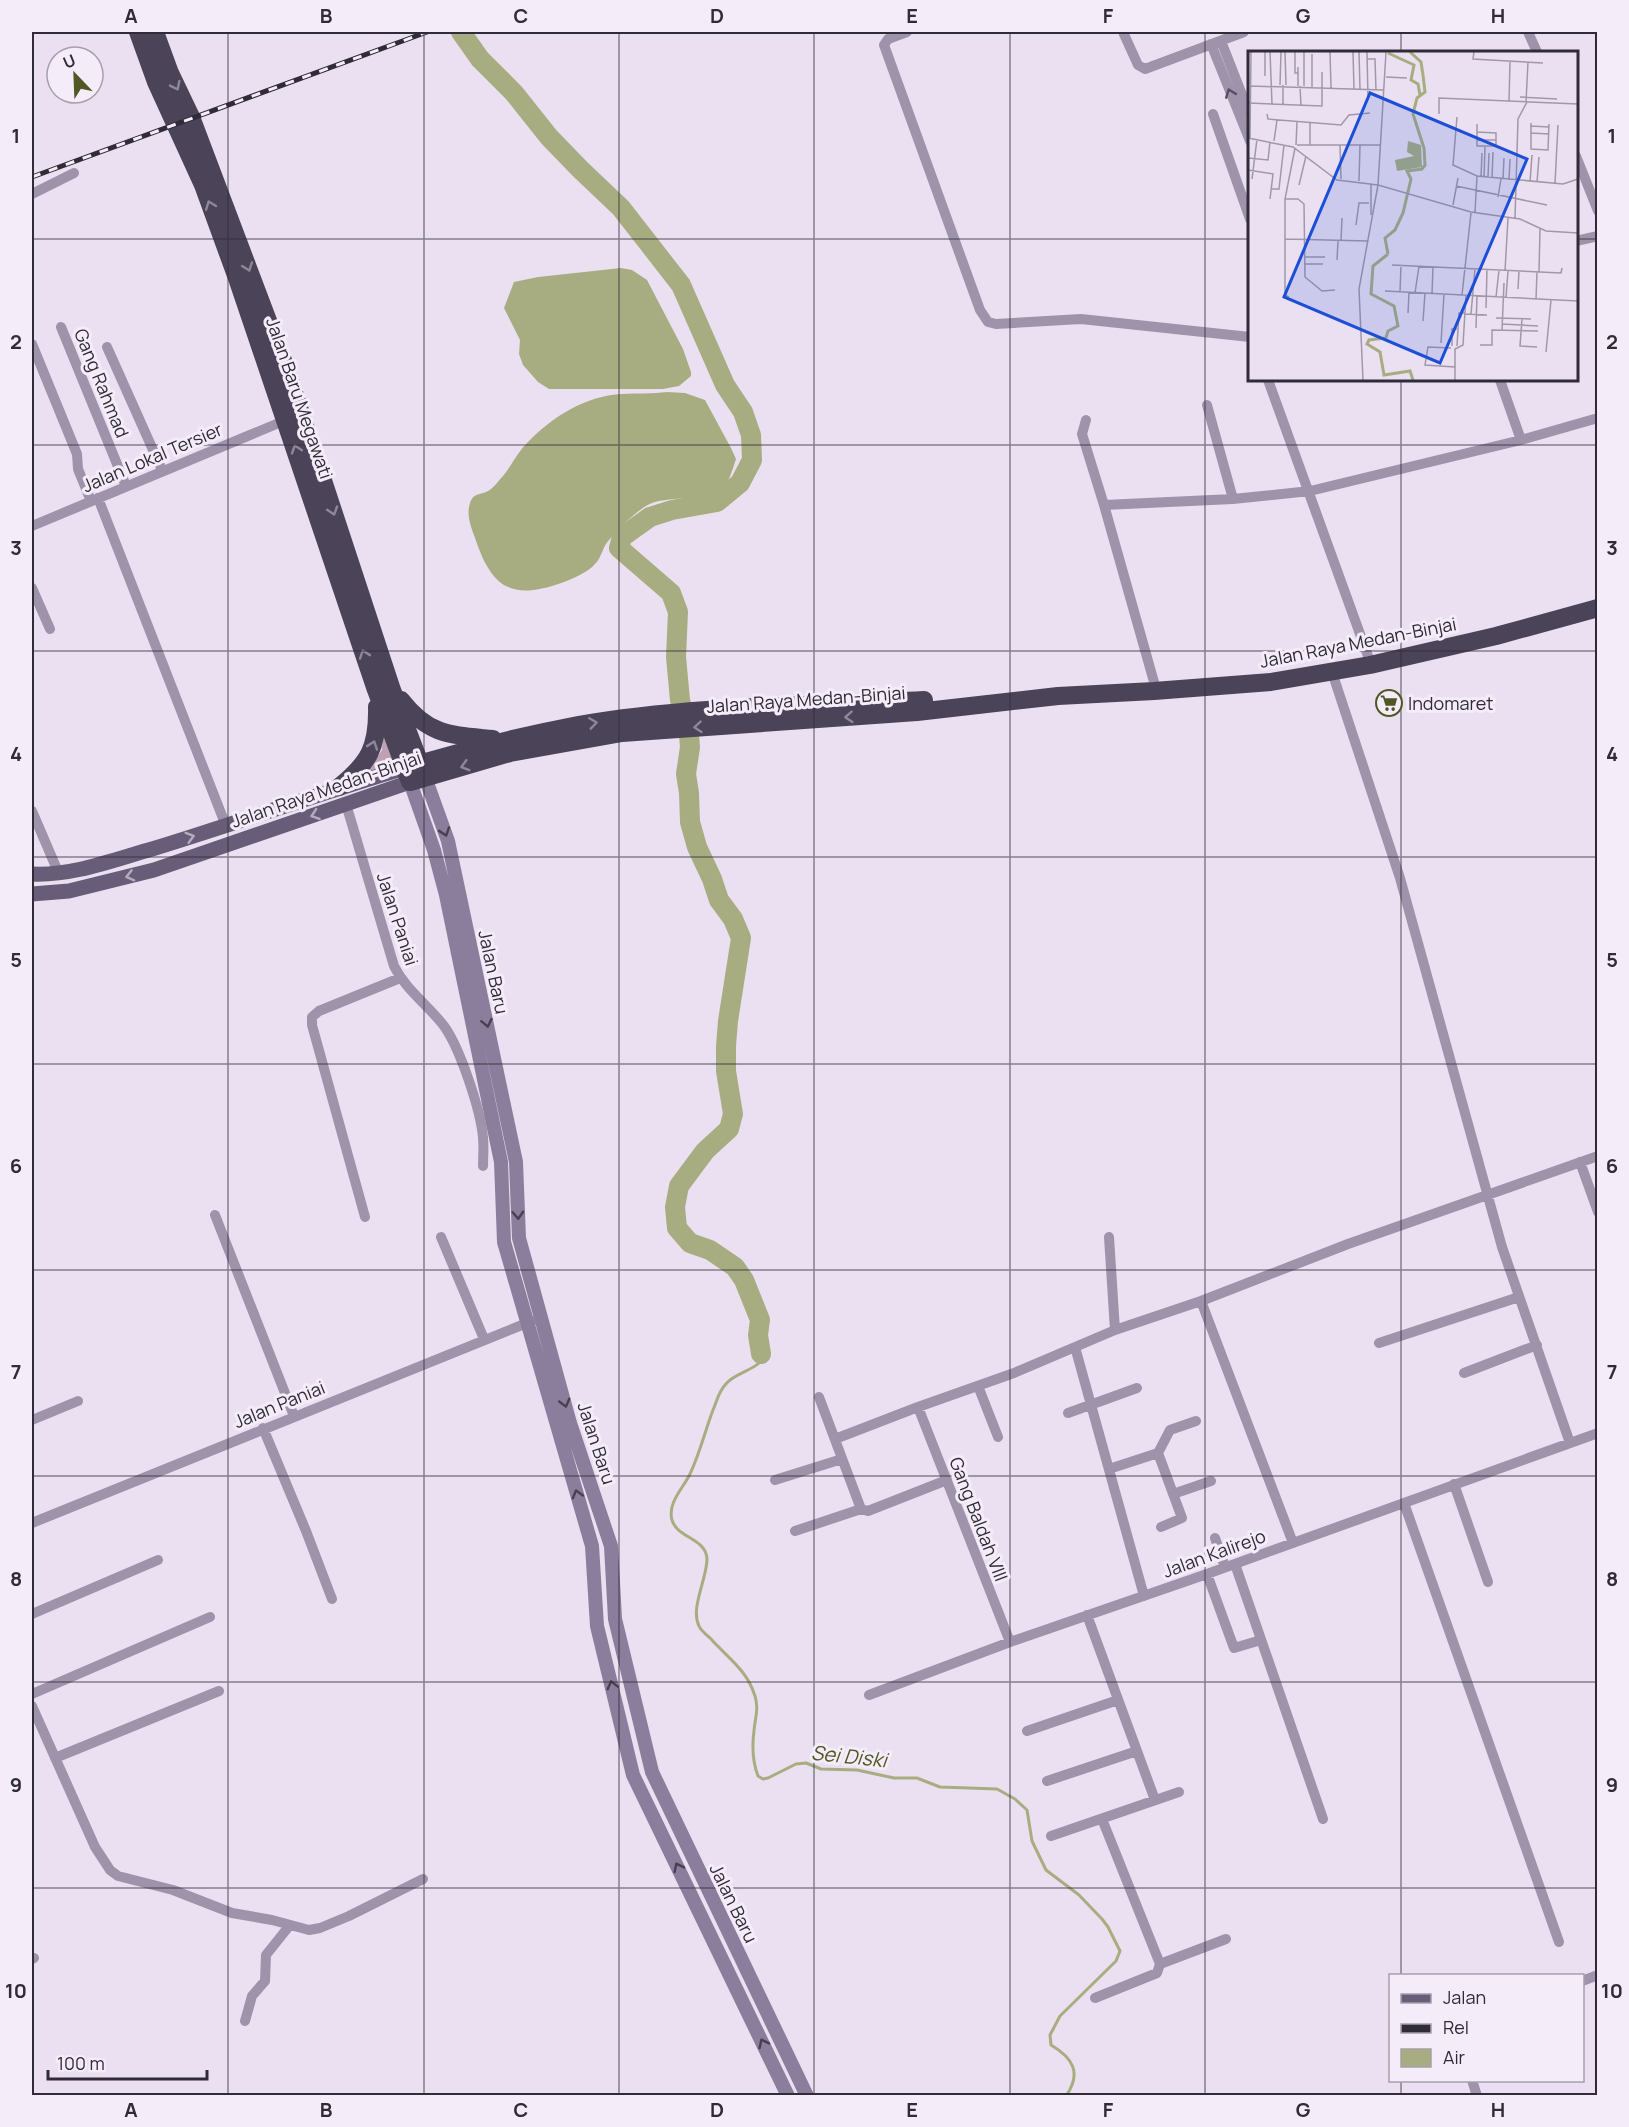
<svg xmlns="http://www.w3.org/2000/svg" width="1629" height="2127" viewBox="0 0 1629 2127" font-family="Manrope,sans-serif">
<rect width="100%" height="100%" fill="#eae0f1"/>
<!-- green -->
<path fill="#c0a1b3" d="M383,732l14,32 -30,9 15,-23z"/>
<!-- water -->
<path fill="#a8ad81" d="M621,268l11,2 15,10 36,69 8,23v4l-12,10 -16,3h-114l-11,-7 -15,-17 -4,-11 1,-14 -16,-32 10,-26 24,-5z
M667,392l18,1 20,7 26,48 5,11c-4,12 -7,24 -16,33 -10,10 -55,2 -74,14 -12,7 -32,27 -40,38 -4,6 -5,14 -11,20 -7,8 -21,14 -31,18 -52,19 -72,7 -89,-44 -4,-11 -9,-23 -5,-35 4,-12 13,-7 21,-14 4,-3 8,-9 12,-13 9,-11 14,-23 24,-33 25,-26 58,-47 95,-49 15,-1 30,0 45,-2z"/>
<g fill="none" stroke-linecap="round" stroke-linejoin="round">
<!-- stream -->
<path stroke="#a8ad81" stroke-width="3" d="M761,1354l-2,9c-10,9 -26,11 -34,22 -7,8 -8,16 -12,25 -8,21 -13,43 -23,64 -6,13 -23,29 -18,46 5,18 34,18 35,39 0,20 -17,49 -8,67 2,5 8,9 12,13 17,19 36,31 44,57 4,13 0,22 -1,35 -2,15 -1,32 4,45l5,3 5,-1 28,-14 10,-1 15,6 36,1 37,8h23l23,9 57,2 18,10 12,11 5,31 14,29 33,25 23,24 6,8 12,24 -4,10 -56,55 -10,19 1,10c22,13 31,28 15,51"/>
<!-- river -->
<path stroke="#a8ad81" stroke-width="20" d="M461,32l19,27 34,34 35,44 31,32 41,39 60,77 44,100 18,27 8,23 1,25 -12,23 -23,19 -45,8 -22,7 -28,20 -3,11 52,45 7,19 -2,45 4,43 9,35 1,12 -4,27 3,19 1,29 7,25 15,32 7,21 14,19 8,19 -13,83 -2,25v25l7,43 -4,15 -24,22 -26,35 -4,21 2,21 13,15 20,7 25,17 9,13 16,40 -2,15 3,19"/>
<!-- street -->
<path stroke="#9f93ac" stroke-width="10" d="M907,32l-19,7 -4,6 96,265 8,12 8,2 85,-5 169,18
M1123,32l15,33 7,4 99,-37
M1528,32l9,20
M1221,41l29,74
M1211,44l39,97
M1213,114l37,105
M1576,156l22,55
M32,194l42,-21
M1576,241l22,-5
M61,327l65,159
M32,344l45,110 1,15 13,32
M107,347l55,123
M1268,380l100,276
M1500,380l21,60
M1207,405l26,94
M1086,420l-4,14 22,71 50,177
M98,498l128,328
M1104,505l129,-6 77,-8 211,-51 77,-22
M32,526l254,-106
M32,588l18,41
M1332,672l68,206 102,369 68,196
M346,804l48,162c12,24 34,39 50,60 16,22 37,85 39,112 1,9 0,19 0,28
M32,811l27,63
M1580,1162l18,50
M215,1215l79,201
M365,1217l-53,-192v-8l7,-6 81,-33
M441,1237l43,102
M1109,1237l6,93
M1201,1301l92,242
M1379,1343l140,-46
M1075,1347l69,249
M1464,1373l73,-28
M978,1386l20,51
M819,1397l42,112
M918,1407l92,235
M1068,1413l69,-25
M32,1420l46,-19
M263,1428l43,103 26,68
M835,1439l83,-32 96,-34 101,-43 86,-29 147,-57 250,-88
M1158,1453l24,65 -21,9
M1109,1469l49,-16 12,-23 26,-9
M775,1480l67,-21
M1454,1484l34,98
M1173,1494l38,-13
M1404,1503l155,439
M32,1523l500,-202
M795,1531l66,-22 7,2 79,-31
M1215,1538l10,29
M1235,1564l88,255
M1207,1574l27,74 27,-8
M32,1614l126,-54
M1087,1615l68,185
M32,1694l178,-77
M869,1695l141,-53 197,-68 391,-141
M32,1706l63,141 15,23 8,6 55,14 59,23 40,7 37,10 11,-2 29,-12 74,-37
M1027,1731l91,-31
M55,1758l164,-67
M1047,1781l90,-30
M1051,1836l128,-44
M32,1959l2,-1
M1160,1964l66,-25
M1582,1981l16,-6
M1095,1998l62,-25 3,-9 -58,-145
M245,2021l7,-25 13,-15 1,-26 24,-30
M1472,2080l5,16"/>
<!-- secondary -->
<path stroke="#8b7e9d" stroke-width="14" d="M425,777l23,64 68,321 3,76 51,185 41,123 4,73 37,153 155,324
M410,782l24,68 12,45 55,267 3,80 88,304 5,80 36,149 155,321"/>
<!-- primary -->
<path stroke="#685d78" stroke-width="15" d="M32,874c40,2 81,-14 120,-25 85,-26 168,-56 253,-81
M32,894l37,-3 85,-21 256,-88"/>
<!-- highway -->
<path stroke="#4b4358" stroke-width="18" d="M138,32l18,50 47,103 35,96 138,409 34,92 100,-29 112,-20 295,-21 141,-16 96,-5 117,-9 99,-17 126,-29 102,-28
M155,32l15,41 21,44 96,254 105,319 32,84
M401,700c28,36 50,35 92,39
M405,768c57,-17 115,-32 173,-43 114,-20 231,-19 346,-25
M339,787c30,-24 39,-40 38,-80"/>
<defs>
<path id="rail" d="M32,177l395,-145"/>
</defs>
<!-- rail casing -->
<use href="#rail" stroke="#302b38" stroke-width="5"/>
<!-- rail -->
<use href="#rail" stroke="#f4ecf9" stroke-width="3" stroke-dasharray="9" stroke-linecap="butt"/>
</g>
<!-- one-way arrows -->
<defs><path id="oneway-chevron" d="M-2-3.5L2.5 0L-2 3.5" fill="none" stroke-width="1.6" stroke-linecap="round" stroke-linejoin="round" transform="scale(1.5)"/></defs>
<g stroke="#8f8798">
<use href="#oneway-chevron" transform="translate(176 86) rotate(64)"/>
<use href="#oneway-chevron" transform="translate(210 205) rotate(-110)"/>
<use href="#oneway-chevron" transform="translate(248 267) rotate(70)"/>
<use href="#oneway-chevron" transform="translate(296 449) rotate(-108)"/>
<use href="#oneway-chevron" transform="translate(333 511) rotate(72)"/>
<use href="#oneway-chevron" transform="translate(364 654) rotate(-109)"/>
<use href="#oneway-chevron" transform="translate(849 717) rotate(176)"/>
<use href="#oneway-chevron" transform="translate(593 723) rotate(-8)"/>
<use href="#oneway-chevron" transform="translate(698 727) rotate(175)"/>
<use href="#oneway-chevron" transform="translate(373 745) rotate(-71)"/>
<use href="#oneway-chevron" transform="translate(465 766) rotate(164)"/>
</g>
<use stroke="#574f61" href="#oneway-chevron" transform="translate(1230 93) rotate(-111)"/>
<g stroke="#b5acbf">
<use href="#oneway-chevron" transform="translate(315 815) rotate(161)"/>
<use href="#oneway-chevron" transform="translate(190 837) rotate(-16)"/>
<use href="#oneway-chevron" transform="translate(130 876) rotate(166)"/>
</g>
<g stroke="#474051">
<use href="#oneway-chevron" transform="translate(445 832) rotate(71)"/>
<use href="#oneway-chevron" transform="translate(487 1023) rotate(78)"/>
<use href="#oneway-chevron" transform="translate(518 1215) rotate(87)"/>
<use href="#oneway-chevron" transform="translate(565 1403) rotate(75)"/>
<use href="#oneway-chevron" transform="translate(577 1494) rotate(-106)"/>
<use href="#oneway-chevron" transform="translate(612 1685) rotate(-104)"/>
<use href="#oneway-chevron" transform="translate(678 1867) rotate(-116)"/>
<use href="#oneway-chevron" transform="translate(763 2043) rotate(-116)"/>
</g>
<!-- grid -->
<path fill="none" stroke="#302b38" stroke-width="1.5" stroke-opacity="0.55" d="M228,32v2064M424,32v2064M619,32v2064M814,32v2064M1010,32v2064M1205,32v2064M1401,32v20M32,239h1218M1576,239h22M1401,380v1596M32,445h1566M32,651h1566M32,857h1566M32,1064h1566M32,1270h1566M32,1476h1566M32,1682h1566M32,1888h1566M1401,2080v16"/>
<!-- icons -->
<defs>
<symbol id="supermarket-ring" viewBox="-11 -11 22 22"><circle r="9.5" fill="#f4ecf9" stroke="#505723" stroke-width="1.5"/><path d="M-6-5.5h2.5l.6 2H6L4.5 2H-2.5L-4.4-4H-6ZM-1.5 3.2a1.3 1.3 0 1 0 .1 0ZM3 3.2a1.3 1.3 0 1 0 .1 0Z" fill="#505723"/></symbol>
</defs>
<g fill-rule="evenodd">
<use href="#supermarket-ring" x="1374" y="688" width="30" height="30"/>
</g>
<g text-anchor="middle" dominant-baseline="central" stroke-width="6" stroke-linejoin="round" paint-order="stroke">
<!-- street labels -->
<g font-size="18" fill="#302b38" stroke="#f4ecf9">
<text transform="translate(102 383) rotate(68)">Gang Rahmad</text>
<text transform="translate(300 398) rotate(71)">Jalan Baru Megawati</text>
<text transform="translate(152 457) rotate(-23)">Jalan Lokal Tersier</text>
<text transform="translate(1358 642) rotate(-11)">Jalan Raya Medan-Binjai</text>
<text transform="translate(806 699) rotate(-4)">Jalan Raya Medan-Binjai</text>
<text transform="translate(326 789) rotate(-19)">Jalan Raya Medan-Binjai</text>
<text transform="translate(398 919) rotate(72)">Jalan Paniai</text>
<text transform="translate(494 972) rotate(78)">Jalan Baru</text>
<text transform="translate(279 1404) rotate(-22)">Jalan Paniai</text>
<text transform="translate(597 1443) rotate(72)">Jalan Baru</text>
<text transform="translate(979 1519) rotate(69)">Gang Baldah VIII</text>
<text transform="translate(1214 1553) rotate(-20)">Jalan Kalirejo</text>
<text transform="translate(734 1903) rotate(64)">Jalan Baru</text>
</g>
<!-- poi labels -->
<g font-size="18" fill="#302b38" stroke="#f4ecf9" text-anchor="start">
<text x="1408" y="703">Indomaret</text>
</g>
<!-- water labels -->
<g font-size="20" font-style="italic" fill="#505723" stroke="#f4ecf9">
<text transform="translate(849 1756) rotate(6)">Sei Diski</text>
</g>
</g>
<!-- overview -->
<g transform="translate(1248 51)">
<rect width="330" height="330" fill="#eae0f1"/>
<path d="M160,90l13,4 1,22 -25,4 -2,-11 19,-4 -7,-4z" fill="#a8ad81"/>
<path fill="none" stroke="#a8ad81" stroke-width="3" d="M140,2l26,12 -3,15 7,4 2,11M140,203l-15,12 -2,28 23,12 4,20 -10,5 -2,7 -17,2 -2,4 13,8 4,23 26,-4 3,9M140,203l-3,-16 10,-8 8,-17 8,-34 -4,-8 15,-2 3,-4 -1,-17 -11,-34 4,-16 8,-6 -2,-17 -2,-13 -11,-10"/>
<path fill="none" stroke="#a098a7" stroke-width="1.5" d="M17,1v24M22,1l2,52M37,1l1,33M47,1v21h3M56,1v34M82,1l1,36M105,1l1,37M111,1l1,37M119,1l1,47M138,1l-8,133 93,27 49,7 26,12 32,2M226,1l-1,7 70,4M64,3v33M119,8h8l1,31M50,16v19M138,26l21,1M32,34l1,-33M3,35l132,4M52,35l1,20M272,46l37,2M261,50l1,-39M278,51l2,-40M0,52l74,3v-34M35,54v-20M19,63l1,5 73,6 8,-10 21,-2M191,63v-16l139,6M209,66l-4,48 24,11 86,8 15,-5M283,72v26l17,1 1,-26M229,73v22h19v-13l-19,-1M283,75l18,1M283,82l18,1M0,87l45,9 44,33 41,5M2,87l1,-86M229,89h19M26,90l3,-21M48,94l1,-23M49,94h83M62,94v-22M92,94l1,34M0,107l20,2 2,-18M0,119l25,4 -3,25M233,126l1,-24M236,126l1,-30M240,126l1,-24M244,127l1,-26M4,128l5,-40M255,128l1,-21M261,129l1,-21M111,130l1,-36M282,131l2,-27M289,131l2,-25M307,132l3,-58M123,133v31M51,134l7,-29M208,135l91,19M23,138h8l5,-44M250,146l3,-18M37,148h13l6,5 1,73 17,14 13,-1M205,154l5,-27M227,161l2,-36M267,167l3,-99 9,-17M108,174l3,-22h10M37,188l83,2M93,190l1,-23M56,206h21M89,209l1,-19M56,213h19M144,214l169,8 1,-5M257,220l3,-53M291,221l1,-43M270,238l1,-18M137,240l193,10M152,241l1,-27M167,242l4,-27M184,243l1,-27M214,244l9,-82M41,246l-4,-2v-96l10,-51M248,246l3,-27M258,246l2,-26M288,248l1,-27M238,257l1,-39M160,262l1,-21M217,263l22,1M223,263l4,-45M248,267l35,1M274,268l-2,27 17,1M175,270l2,-28M254,273l36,2M228,277l1,-32M254,279l2,-47M193,292l3,-49M232,294h12v-15l46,1M204,295v-17h5M209,295l2,-33h6M203,297l-23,-1 -3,18 30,2M298,301l5,-52M115,329l-4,-91 19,-104M207,329v-31l8,-4 3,-50"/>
<path fill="#1d4ed8" fill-opacity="0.15" stroke="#1d4ed8" stroke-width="3" d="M122,42l157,66 -87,204 -156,-66z"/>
<rect width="330" height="330" fill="none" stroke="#302b38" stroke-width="3"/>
</g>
<!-- border -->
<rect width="1629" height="2127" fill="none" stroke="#f4ecf9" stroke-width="66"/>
<!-- legend -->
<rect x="1389" y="1974" width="195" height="108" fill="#f4ecf9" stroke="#a69fac" stroke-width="1.5"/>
<rect x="1401" y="1994" width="30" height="9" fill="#685d78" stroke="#a69fac" stroke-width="1.5"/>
<text x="1443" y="2004" font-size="18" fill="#302b38">Jalan</text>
<rect x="1401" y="2024" width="30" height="9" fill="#302b38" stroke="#a69fac" stroke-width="1.5"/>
<text x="1443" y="2034" font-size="18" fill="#302b38">Rel</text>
<rect x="1401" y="2049" width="30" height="18" fill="#a8ad81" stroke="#a69fac" stroke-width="1.5"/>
<text x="1443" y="2064" font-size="18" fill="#302b38">Air</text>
<!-- north arrow -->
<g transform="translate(75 75) rotate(337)"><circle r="28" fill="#f4ecf9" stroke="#a69fac" stroke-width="1.5"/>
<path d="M0-4.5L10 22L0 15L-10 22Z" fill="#505723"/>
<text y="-9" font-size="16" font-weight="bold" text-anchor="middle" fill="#302b38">U</text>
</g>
<!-- scale -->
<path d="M48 2070v9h159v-9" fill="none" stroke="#302b38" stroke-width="3"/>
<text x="57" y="2070" font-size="18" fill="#302b38" stroke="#f4ecf9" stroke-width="4.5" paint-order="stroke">100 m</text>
<rect x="33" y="33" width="1563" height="2061" fill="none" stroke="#302b38" stroke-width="2"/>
<g font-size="20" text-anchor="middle" font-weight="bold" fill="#302b38">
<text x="131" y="23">A</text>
<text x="326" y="23">B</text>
<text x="521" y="23">C</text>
<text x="717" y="23">D</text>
<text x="912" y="23">E</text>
<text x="1108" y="23">F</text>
<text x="1303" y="23">G</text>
<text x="1498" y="23">H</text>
<text x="16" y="143">1</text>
<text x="1612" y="143">1</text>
<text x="16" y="349">2</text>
<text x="1612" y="349">2</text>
<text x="16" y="555">3</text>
<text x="1612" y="555">3</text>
<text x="16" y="761">4</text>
<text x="1612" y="761">4</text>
<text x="16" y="967">5</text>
<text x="1612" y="967">5</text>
<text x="16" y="1173">6</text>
<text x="1612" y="1173">6</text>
<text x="16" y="1379">7</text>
<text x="1612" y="1379">7</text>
<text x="16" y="1586">8</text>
<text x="1612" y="1586">8</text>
<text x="16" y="1792">9</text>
<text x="1612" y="1792">9</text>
<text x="16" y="1998">10</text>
<text x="1612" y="1998">10</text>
<text x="131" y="2117">A</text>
<text x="326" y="2117">B</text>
<text x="521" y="2117">C</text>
<text x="717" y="2117">D</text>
<text x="912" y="2117">E</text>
<text x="1108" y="2117">F</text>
<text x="1303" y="2117">G</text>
<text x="1498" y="2117">H</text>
</g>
</svg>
